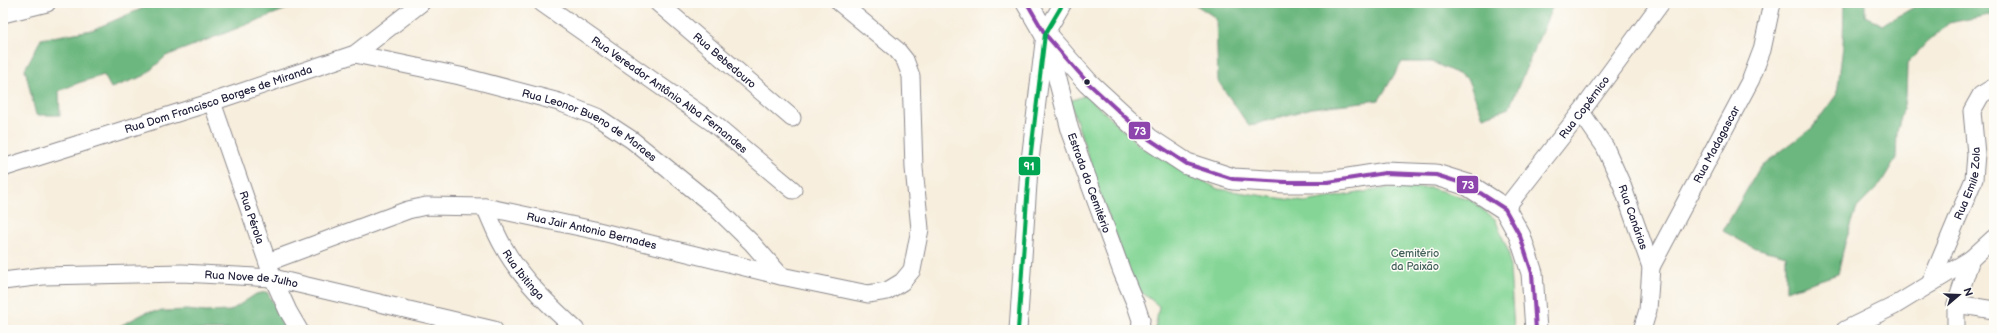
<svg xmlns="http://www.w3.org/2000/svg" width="1997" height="333" viewBox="0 0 1997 333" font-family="'Balsamiq Sans',sans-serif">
<rect width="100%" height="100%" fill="#fdfcf7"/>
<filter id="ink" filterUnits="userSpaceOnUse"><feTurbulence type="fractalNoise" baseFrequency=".025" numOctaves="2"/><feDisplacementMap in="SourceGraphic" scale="8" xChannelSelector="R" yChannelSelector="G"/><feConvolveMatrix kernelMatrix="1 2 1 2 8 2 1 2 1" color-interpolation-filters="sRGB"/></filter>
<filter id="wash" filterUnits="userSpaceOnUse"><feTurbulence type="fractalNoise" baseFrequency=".012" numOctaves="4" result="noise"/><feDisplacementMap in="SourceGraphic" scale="16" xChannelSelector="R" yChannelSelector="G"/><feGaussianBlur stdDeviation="0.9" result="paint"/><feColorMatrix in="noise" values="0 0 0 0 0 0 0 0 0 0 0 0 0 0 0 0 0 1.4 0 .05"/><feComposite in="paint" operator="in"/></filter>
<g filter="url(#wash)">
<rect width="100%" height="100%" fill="#f7eedd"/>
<!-- green -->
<path fill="#85d696" stroke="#547c68" d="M1086,95l54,51 78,43 87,13 83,-14h43l38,11 26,20 14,34 5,77h-359l4,-24 -24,-19 -35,-94 -30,-92z"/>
<!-- forest -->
<path fill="#6cb77f" stroke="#476c5d" d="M155,3h147l-136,53 -22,20 -33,12 -7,-13 -26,8 -19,8 1,24h-24l-11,-46 16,-30 51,-9z
M1193,3h361l-45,105 -26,9 -16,-39 -35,-16h-30l-23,38 -67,8 -63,18 -31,-45 -2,-63z
M1844,3h21v13l18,9 38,-22h73v11l-45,9 -23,20 -19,21 -1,33 -9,35 -1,27 -15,25 -24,24 -12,35 -7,31 -52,17v-35l-34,-9 -29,-16 37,-64 52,-39 25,-34 6,-48z
M267,292l22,38h-177l35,-18 39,-2 20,2 24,-1 26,-17z"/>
</g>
<g filter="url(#ink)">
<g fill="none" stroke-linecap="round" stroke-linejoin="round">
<defs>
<g id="minor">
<path id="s1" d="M542,3l171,120 80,67"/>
<path id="s2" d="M658,3l134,115"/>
<path d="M3,14l44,-11"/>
<path id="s3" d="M1048,44l22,86 52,142 14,33 5,15 -1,10"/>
<path id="s4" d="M355,54l105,22 99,26 38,15 35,23 83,67 37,36 29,33"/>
<path id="s5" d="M212,102l61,176 15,33 11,19"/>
<path id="s6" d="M1581,112l24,35 17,38 29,82 -3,43 -6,20"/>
<path id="s7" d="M3,168l209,-66 143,-48 66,-51"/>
<path id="s8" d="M485,207c6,13 11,27 18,39 18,33 46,59 73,84"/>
<path id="s9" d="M1505,209l76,-97 80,-109"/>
<path id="s10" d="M268,262l140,-52 18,-4 59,1 109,23 187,46 87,18 19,-3 15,-9 10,-12 8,-41 -6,-61 -3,-92 -6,-16 -8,-10 -57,-47"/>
<path id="s11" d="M1651,267l100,-188 11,-29 10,-47"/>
<path id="s12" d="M3,281l40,-5 139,-3 91,5 221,52"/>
<path id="s13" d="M1930,284l44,-105 2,-25 -4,-43 9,-16 13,-8"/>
<path d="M1956,304l38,6"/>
<path d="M1018,330l11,-161 16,-135 18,-31"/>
<path d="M1845,330l49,-24 77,-47"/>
<path d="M1956,330v-26l15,-45 23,-21"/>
</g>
<path id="major" d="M1027,3l18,31 43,49 61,56 38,25 46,15 52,3h43l57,-9 51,2 32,10 37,24 15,27 12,37 4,57"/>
</defs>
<!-- minor casing -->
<use href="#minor" stroke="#8c888c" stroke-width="19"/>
<!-- major casing -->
<use href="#major" stroke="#8c888c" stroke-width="23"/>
<!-- minor -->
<use href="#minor" stroke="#fff" stroke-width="17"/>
<!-- major -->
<use href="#major" stroke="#fff" stroke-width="21"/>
<defs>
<path id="bus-1" d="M1027,3l18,31 43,49 61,56 38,25 46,15 52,3h43l57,-9 51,2 32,10 37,24 15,27 12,37 4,57"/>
<path id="bus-2" d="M1018,330l11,-161 16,-135 16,-27"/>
</defs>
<!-- bus-1 casing -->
<use href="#bus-1" stroke="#fdfcf7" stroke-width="7"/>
<!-- bus-2 casing -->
<use href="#bus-2" stroke="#fdfcf7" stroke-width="7"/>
<!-- bus-1 -->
<use href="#bus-1" stroke="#8e44ad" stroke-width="4"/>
<!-- bus-2 -->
<use href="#bus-2" stroke="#00a651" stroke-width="4"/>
</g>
</g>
<!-- markers -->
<circle fill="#22223b" stroke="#fdfcf7" stroke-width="1.5" cx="1087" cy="82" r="3.5"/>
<g text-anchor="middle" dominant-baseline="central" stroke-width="3" stroke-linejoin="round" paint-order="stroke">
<!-- street labels -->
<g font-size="11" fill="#22223b" stroke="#fdfcf7">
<text stroke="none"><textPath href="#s2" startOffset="88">Rua Bebedouro</textPath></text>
<text stroke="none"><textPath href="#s1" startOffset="157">Rua Vereador Antônio Alba Fernandes</textPath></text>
<text stroke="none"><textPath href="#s7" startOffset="226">Rua Dom Francisco Borges de Miranda</textPath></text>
<text stroke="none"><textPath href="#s9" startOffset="129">Rua Copérnico</textPath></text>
<text stroke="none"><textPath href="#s4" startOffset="247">Rua Leonor Bueno de Moraes</textPath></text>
<text stroke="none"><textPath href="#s11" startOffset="139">Rua Madagascar</textPath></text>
<text stroke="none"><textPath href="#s3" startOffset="145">Estrada do Cemitério</textPath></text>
<text stroke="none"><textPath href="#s13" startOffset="108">Rua Emile Zola</textPath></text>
<text stroke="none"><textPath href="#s5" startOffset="122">Rua Pérola</textPath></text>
<text stroke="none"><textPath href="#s6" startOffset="118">Rua Canárias</textPath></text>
<text stroke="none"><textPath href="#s10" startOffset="336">Rua Jair Antonio Bernades</textPath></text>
<text stroke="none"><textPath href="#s8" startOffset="78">Rua Ibitinga</textPath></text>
<text stroke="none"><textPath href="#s12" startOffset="249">Rua Nove de Julho</textPath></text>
</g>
<!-- park labels -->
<g font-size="11" fill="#45615b" stroke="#fdfcf7">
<text x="1415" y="253">Cemitério<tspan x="1415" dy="13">da Paixão</tspan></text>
</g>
</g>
<g stroke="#fdfcf7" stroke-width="1.5">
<rect x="1128" y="121" width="23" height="19" rx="4" fill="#8e44ad"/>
<rect x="1018" y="156" width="23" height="20" rx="4" fill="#00a651"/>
<rect x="1456" y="175" width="23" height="19" rx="4" fill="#8e44ad"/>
</g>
<g font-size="11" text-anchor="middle" font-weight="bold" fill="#fff">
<text x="1140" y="135">73</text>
<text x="1029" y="170">91</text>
<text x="1468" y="189">73</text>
</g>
<!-- margin -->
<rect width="1997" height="333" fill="none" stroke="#fdfcf7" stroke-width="16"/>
<!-- north arrow -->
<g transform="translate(1959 295) rotate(71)" stroke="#fdfcf7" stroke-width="3" paint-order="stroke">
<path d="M0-3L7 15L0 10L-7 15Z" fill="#22223b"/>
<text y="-6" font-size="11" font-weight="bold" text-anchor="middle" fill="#22223b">N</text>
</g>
</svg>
